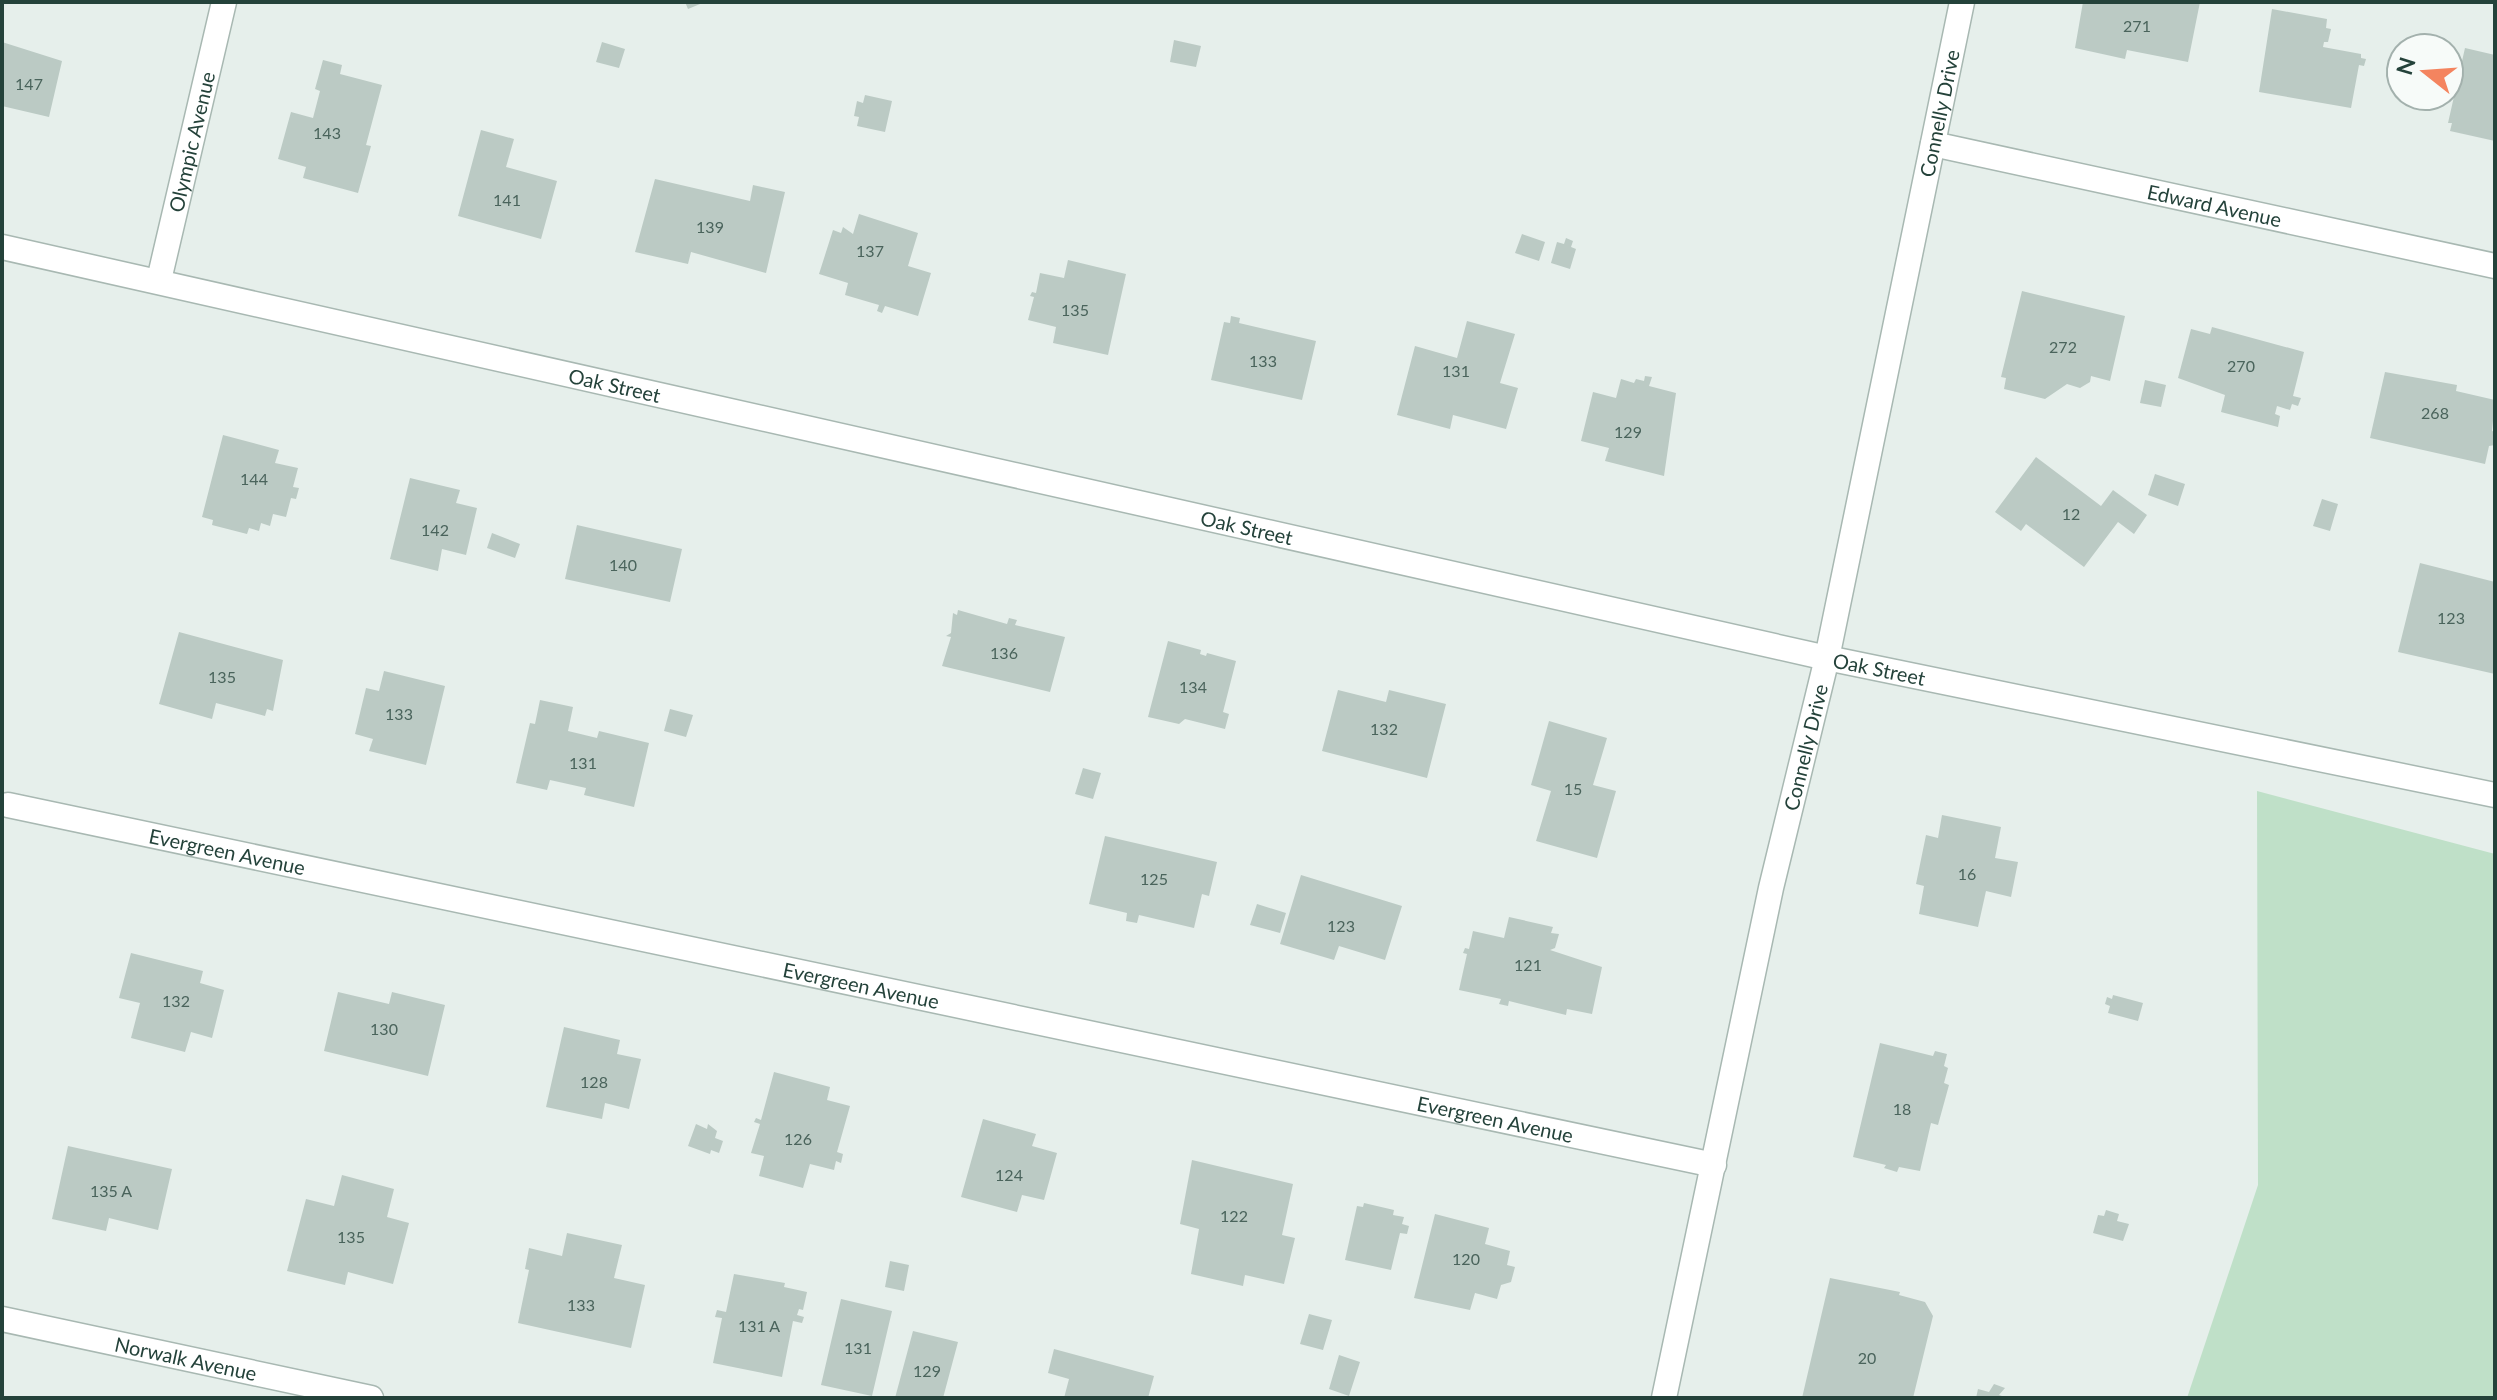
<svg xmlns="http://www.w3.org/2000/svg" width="2497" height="1400" viewBox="0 0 2497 1400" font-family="Lato,sans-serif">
<rect width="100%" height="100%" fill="#e6efeb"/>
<!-- green -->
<path fill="#bfe0c8" d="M2257,791l238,63v544h-308l71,-213z"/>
<!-- building -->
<path fill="#bbcac4" d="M685,2h20l-17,7z
M2083,2h117l-12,60 -61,-12 -2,9 -50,-11z
M2272,9l55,10 -1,9 5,1 -3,13h-4l-1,5 38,7v4l5,1 -2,7 -5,-1 -8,43 -92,-16z
M1174,40l27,6 -5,21 -26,-5z
M2,42l60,19 -13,56 -47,-11z
M602,42l23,7 -6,19 -23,-6z
M2465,48l30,7v86l-45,-10 2,-8h-4z
M323,60l19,5 -2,9 42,11 -16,60 5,1 -13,47 -55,-15 3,-11 -28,-8 13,-47 22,6 7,-27 -5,-2z
M865,95l27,6 -7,31 -28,-6 2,-9 -5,-1 3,-15 6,2z
M481,130l33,9 -8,28 51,14 -16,58 -83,-23z
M655,179l95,22 3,-16 32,7 -19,81 -75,-21 -3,12 -53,-12z
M859,214l59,19 -10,33 23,7 -13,43 -33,-10 -3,7 -5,-2 2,-6 -34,-10 3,-12 -29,-9 14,-44 8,3 2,-6 10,7z
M1522,234l23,8 -6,19 -24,-8z
M1566,238l7,3 -2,6 5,2 -6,20 -19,-6 6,-21 7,2z
M1068,260l58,14 -18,81 -55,-12 3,-16 -28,-7 6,-23 -4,-1 2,-4 4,1 4,-20 24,5z
M2022,291l103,25 -15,65 -19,-5 -1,6 -10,6 -13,-4 -22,15 -41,-10 2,-11 -5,-1z
M1231,316l9,2 -1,5 77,18 -14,59 -91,-20 13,-58 6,1z
M1467,321l48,13 -15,49 18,5 -12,41 -53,-14 -3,14 -53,-14 18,-69 42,12z
M2212,327l92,25 -11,44 8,2 -3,8 -6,-2 -2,6 -13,-4 -2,8 5,2 -2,11 -57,-15 4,-17 -47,-17 13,-49 19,5z
M2385,372l72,13 -1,6 39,9 -3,31 3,1v13l-6,1 -4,18 -115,-26z
M1645,376l7,1 -3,9 27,7 -12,83 -59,-15 4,-13 -28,-7 12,-49 23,6 5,-19 13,4 2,-4 8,2z
M2145,380l21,5 -5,22 -21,-4z
M223,435l56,15 -4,13 23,5 -5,19 6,1 -3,11 -5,-1 -5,19 -13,-3 -3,12 -9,-3 -2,8 -10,-3 -2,6 -35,-9 1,-5 -11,-3z
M2036,457l65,49 12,-16 34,25 -13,19 -16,-12 -34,45 -58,-43 -5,7 -26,-19z
M2155,474l30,10 -7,22 -30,-11z
M410,478l50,12 -4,13 21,5 -11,47 -24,-6 -4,22 -48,-12z
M2322,499l16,5 -8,27 -17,-5z
M577,525l105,24 -12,53 -105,-23z
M492,533l28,11 -5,14 -28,-10z
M2420,563l75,19v92l-97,-22z
M958,610l49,14 2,-6 8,2 -2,5 50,12 -15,55 -108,-26 9,-29 -5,-1 5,-3 2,-20 4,2z
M179,632l104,28 -10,51 -6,-2 -2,7 -49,-13 -4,16 -53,-15z
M1168,641l33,9 -1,4 6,2 1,-3 29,8 -13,51 6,2 -4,15 -40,-10 -6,5 -31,-7z
M384,671l61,15 -19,79 -57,-14 4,-12 -18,-5 11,-46 13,3z
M1338,690l48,12 3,-12 57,14 -19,74 -105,-27z
M540,700l33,7 -5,24 29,7 2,-7 50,12 -15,64 -50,-12 2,-7 -36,-8 -3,10 -31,-7 14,-60 5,1z
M670,709l23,6 -7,22 -22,-6z
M1549,721l58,17 -14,47 23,6 -19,67 -61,-17 15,-50 -20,-6z
M1083,768l18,5 -8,26 -18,-5z
M1942,815l59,12 -6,31 23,4 -7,35 -25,-6 -8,36 -59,-13 5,-28 -8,-2 10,-49 12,3z
M1105,836l112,26 -8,34 -7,-2 -8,34 -55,-13 -2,8 -11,-2 1,-8 -38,-9z
M1301,875l101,31 -17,54 -46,-14 -5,14 -54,-16z
M1257,904l29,9 -6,20 -30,-8z
M1509,917l44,10 -2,6 8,1 -4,14 -5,2 52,17 -10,47 -25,-5 -1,6 -57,-14 -1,5 -9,-2 2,-5 -42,-9 8,-36 -4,-1 2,-5 4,1 4,-18 31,7z
M131,953l72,18 -3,12 24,7 -12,48 -21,-6 -6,20 -54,-14 9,-35 -21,-5z
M338,992l51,12 3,-12 53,13 -17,71 -104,-25z
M2113,995l30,8 -5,18 -30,-8 2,-7 -5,-2 2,-7 5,2z
M564,1027l56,13 -3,14 24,5 -12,50 -24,-6 -3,16 -56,-12z
M1880,1043l53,13 2,-5 12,3 -3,12 4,2 -4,15 5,2 -11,40 -7,-2 -11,48 -21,-4 -2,5 -13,-4 2,-3 -33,-8z
M774,1072l56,15 -3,13 23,6 -13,46 6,2 -2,9 -5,-2 -2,9 -24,-6 -7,24 -44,-12 5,-20 -13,-3 9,-29 -6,-2 2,-4 5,2z
M983,1119l53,15 -4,12 25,7 -13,47 -22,-5 -5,17 -56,-15z
M696,1124l11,5 1,-5 9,7 -2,7 8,3 -4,12 -8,-3 -1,4 -22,-8z
M68,1146l104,23 -14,61 -49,-12 -3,13 -54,-12z
M1192,1160l101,24 -11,51 13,3 -11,46 -39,-9 -2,11 -52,-12 8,-45 -19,-5z
M342,1175l52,14 -7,28 22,6 -16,61 -45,-12 -3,13 -58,-14 19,-72 28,7z
M1364,1203l30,7 -1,5 11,2 -2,7 7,2 -2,8 -7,-1 -9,37 -46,-10 12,-54 6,1z
M2106,1210l13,4 -2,7 12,3 -6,17 -30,-8 5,-18 6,1z
M1435,1214l54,14 -4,16 25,7 -3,14 8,2 -4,15 -10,3 -4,14 -22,-6 -5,17 -56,-12z
M567,1233l55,12 -8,33 31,7 -14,63 -113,-25 11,-53 -4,-1 4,-21 33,8z
M890,1261l19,4 -5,26 -19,-4z
M734,1274l51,9 -1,4 23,5 -4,18 -4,-1 -2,6 7,2 -2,6 -9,-2 -11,56 -69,-14 9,-45 -7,-1 2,-7 9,2z
M1830,1278l70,14 -1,3 26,7 8,14 -20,82h-111z
M841,1299l51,12 -20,85 -51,-11z
M1309,1314l23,6 -9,30 -23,-6z
M913,1331l45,11 -15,56h-48z
M1054,1349l100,27 -6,22h-84l5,-19 -21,-6z
M1339,1355l21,7 -11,34 -20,-7z
M1994,1384l11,4 -6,7 9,3h-32l2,-9 11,3z"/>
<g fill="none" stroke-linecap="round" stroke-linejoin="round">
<defs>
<g id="street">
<path id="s1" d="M1933,144l562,122"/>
<path id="s2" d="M2,247l1825,411 668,137"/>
<path id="s3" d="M159,280l65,-278"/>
<path id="s4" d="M8,805l1706,360"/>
<path id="s5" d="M2,1319l369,79"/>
<path id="s6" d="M1664,1398l107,-510 56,-230 135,-656"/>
</g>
</defs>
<!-- street casing -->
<use href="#street" stroke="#a8b8b2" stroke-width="27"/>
<!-- street -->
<use href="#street" stroke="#fff" stroke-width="24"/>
</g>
<g text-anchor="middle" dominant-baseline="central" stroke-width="6" stroke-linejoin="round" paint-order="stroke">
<!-- number labels -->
<g font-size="16" fill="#4a645c">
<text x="2137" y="25">271</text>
<text x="29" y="83">147</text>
<text x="327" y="132">143</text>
<text x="507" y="199">141</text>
<text x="710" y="226">139</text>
<text x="870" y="250">137</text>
<text x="1075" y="309">135</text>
<text x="2063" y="346">272</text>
<text x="1263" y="360">133</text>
<text x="2241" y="365">270</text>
<text x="1456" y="370">131</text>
<text x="2435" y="412">268</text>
<text x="1628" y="431">129</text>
<text x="254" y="478">144</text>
<text x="2071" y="513">12</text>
<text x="435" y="529">142</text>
<text x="623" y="564">140</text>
<text x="2451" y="617">123</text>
<text x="1004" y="652">136</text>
<text x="222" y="676">135</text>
<text x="1193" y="686">134</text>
<text x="399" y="713">133</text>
<text x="1384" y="728">132</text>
<text x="583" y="762">131</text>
<text x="1573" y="788">15</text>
<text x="1967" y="873">16</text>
<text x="1154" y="878">125</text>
<text x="1341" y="925">123</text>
<text x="1528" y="964">121</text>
<text x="176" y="1000">132</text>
<text x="384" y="1028">130</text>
<text x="594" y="1081">128</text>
<text x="1902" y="1108">18</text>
<text x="798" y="1138">126</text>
<text x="1009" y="1174">124</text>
<text x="111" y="1190">135 A</text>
<text x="1234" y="1215">122</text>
<text x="351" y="1236">135</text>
<text x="1466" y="1258">120</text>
<text x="581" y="1304">133</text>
<text x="759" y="1325">131 A</text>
<text x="858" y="1347">131</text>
<text x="1867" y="1357">20</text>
<text x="927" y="1370">129</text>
</g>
<!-- street labels -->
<g font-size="20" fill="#24423a" stroke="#f7fbf9">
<text stroke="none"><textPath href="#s6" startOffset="1314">Connelly Drive</textPath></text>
<text stroke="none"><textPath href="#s3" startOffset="142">Olympic Avenue</textPath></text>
<text stroke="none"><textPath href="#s1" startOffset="288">Edward Avenue</textPath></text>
<text stroke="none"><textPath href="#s2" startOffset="628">Oak Street</textPath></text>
<text stroke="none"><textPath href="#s2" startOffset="1276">Oak Street</textPath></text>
<text stroke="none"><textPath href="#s2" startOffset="1924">Oak Street</textPath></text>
<text stroke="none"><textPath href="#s6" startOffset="666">Connelly Drive</textPath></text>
<text stroke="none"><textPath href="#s4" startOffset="224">Evergreen Avenue</textPath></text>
<text stroke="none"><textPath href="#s4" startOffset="872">Evergreen Avenue</textPath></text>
<text stroke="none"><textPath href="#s4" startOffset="1520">Evergreen Avenue</textPath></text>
<text stroke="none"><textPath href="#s5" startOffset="188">Norwalk Avenue</textPath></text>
</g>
</g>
<!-- border -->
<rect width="2497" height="1400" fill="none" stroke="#24423a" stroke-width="8"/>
<!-- north arrow -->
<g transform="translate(2425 72) rotate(287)"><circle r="38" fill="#f7fbf9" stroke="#a3b1ad" stroke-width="2"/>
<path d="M0-6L14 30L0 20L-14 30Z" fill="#f4845f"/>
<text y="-12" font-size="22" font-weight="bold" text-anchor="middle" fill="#24423a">N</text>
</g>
</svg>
